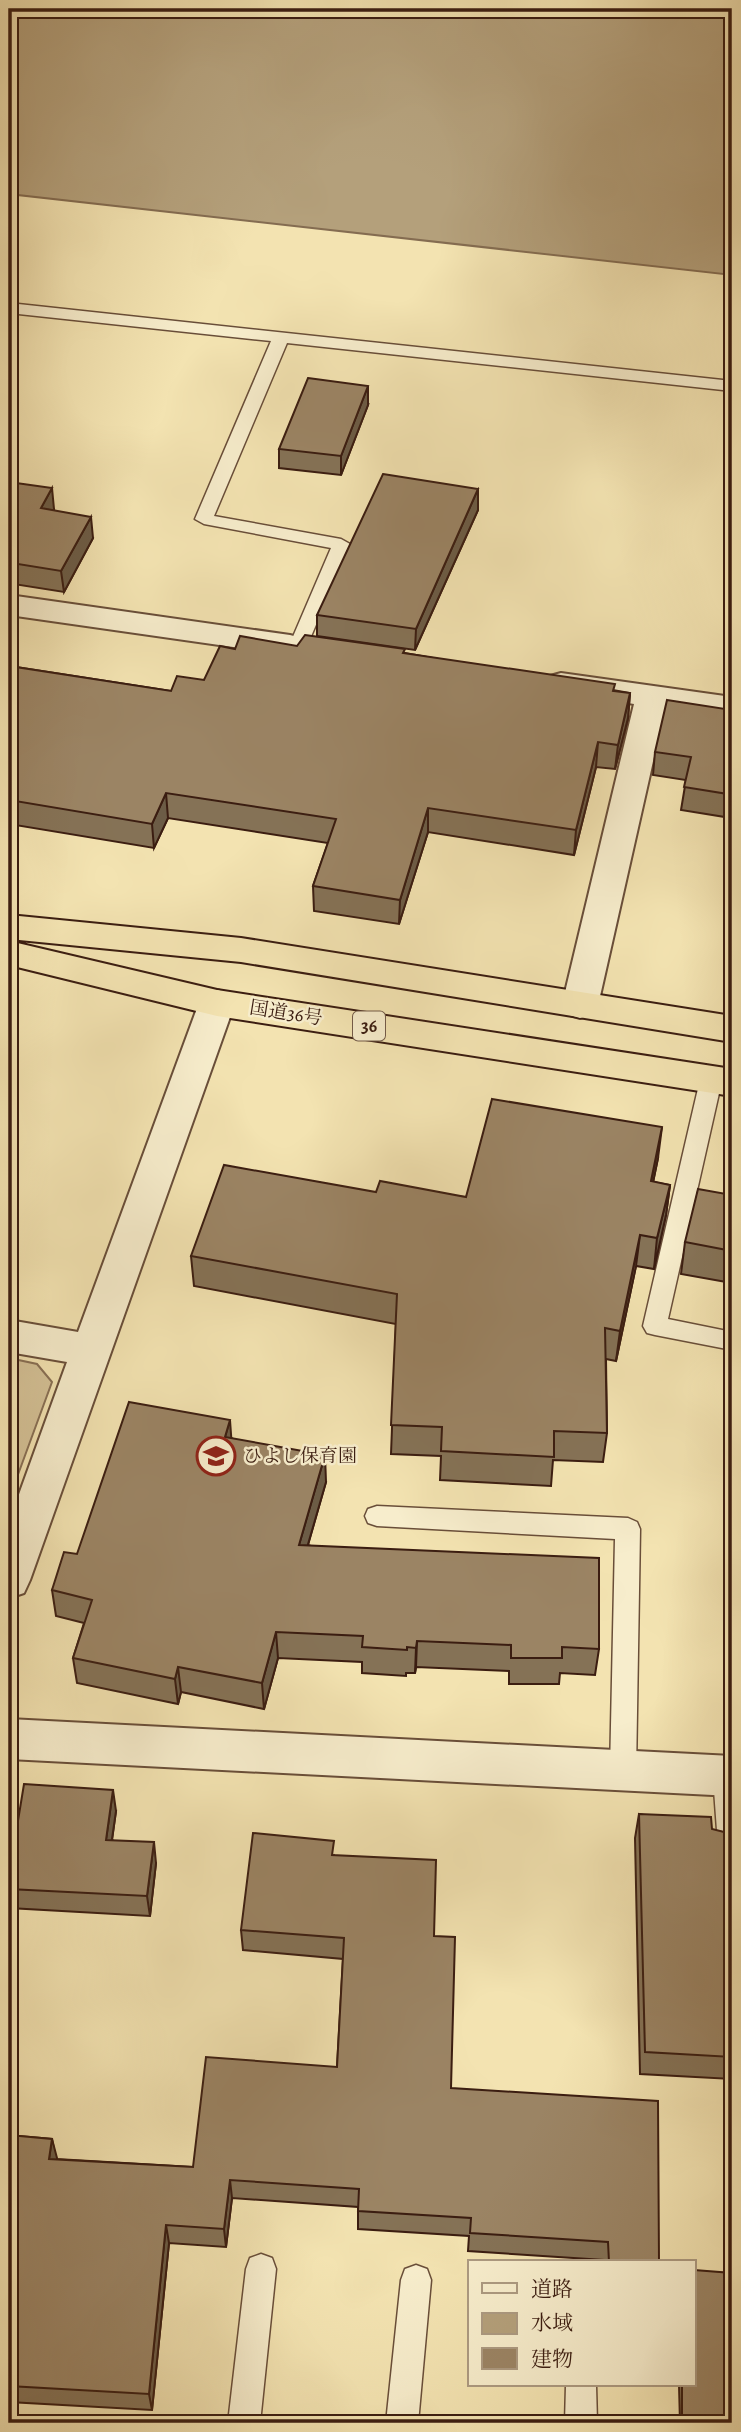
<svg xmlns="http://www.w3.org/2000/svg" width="741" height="2432" viewBox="0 0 741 2432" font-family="Alegreya,'Noto Serif JP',serif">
<rect width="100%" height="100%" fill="#f3e3b1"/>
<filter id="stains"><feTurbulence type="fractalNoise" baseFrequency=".00286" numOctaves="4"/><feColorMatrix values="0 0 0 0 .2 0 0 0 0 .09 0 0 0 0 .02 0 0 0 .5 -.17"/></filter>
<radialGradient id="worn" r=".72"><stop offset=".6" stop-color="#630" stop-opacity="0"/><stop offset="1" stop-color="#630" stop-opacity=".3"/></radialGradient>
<!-- green -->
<path fill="#d4c196" stroke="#886f54" stroke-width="2" d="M9,1358l28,6 15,18 -43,117z"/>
<!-- water -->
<path fill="#b4a07b" stroke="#846c51" stroke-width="2" d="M9,9h723v266l-723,-81z"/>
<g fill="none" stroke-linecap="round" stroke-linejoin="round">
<defs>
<path id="service" d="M9,303l723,78v10l-445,-48 -73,173 127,23 9,5 -43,102 -9,6 -9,-6 42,-98 -127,-24 -9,-5 76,-178 -262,-28z
M711,1072l8,2 3,6 -54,239 64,13v18l-77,-15 -8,-2 -4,-7 57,-246 3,-6z
M377,1506l251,12 9,4 3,7 -4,243 -4,9 -9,3 -9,-3 -4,-9 5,-233 -238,-13 -9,-3 -3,-7 3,-7z
M726,1764l6,2v90l-10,-3 -4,-9 -5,-68 4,-9z
M261,2254l11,4 4,11 -16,154h-32l18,-154 4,-11z
M416,2265l11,4 4,11 -13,143h-32l15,-143 4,-11z
M566,2385h30l1,38h-32z"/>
<path id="minor" d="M217,990l13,4 5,9 -205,577 -6,13 -15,5v-76l58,-160 -58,-10v-32l69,12 121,-329 5,-9z
M9,1719l723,37v40l-723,-37z"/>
<path id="tertiary" d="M9,595l281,40 11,3 5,7 -5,7 -11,3 -281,-40z
M561,673l171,24v20l-67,-9 -67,297 -5,9 -13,4 -13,-4 -5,-9 72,-301 -84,-14 -5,-7 5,-7z"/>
<path id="trunk" d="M9,915l232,23 491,78v26l-491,-80 -232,-23z
M9,941l208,49 515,79v27l-515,-80 -208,-51z"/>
</defs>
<!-- service casing -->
<use href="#service" stroke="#694e39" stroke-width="3"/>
<!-- minor casing -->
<use href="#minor" stroke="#694e39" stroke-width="4"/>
<!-- tertiary casing -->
<use href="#tertiary" stroke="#694e39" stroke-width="4"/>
<!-- trunk casing -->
<use href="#trunk" stroke="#3b1d11" stroke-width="4"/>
<!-- service -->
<use href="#service" fill="#f7edcc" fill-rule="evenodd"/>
<!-- minor -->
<use href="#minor" fill="#f7edcc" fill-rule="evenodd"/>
<!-- tertiary -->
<use href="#tertiary" fill="#f7edcc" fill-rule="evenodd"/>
<!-- trunk -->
<use href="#trunk" fill="#f3e3b1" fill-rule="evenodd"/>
</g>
<!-- wall -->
<path fill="#857256" stroke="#3b1d11" stroke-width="2" d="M368,405l-27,70 -62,-7v-19z
M9,482l45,27v1l39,28 -29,54 -50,-8 -5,7z
M478,489v21l-63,140 -98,-14v-21z
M297,646l108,7 225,40 -2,25 -13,51 -19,-2 -22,88 -146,-23 -29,92 -85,-13 -1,-25 15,-43 -160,-25 -14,30 -145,-24v-158l162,25 33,-11 31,-31z
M732,710v97l-5,-1 -2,11 -44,-7 5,-30 -33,-5 2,-23z
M658,1158l-5,24 17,3 -4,30 -12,54 -18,-3 -20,95 -10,-2 1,74 -4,29 -50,-2 -2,26 -111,-6 1,-24 -50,-2 5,-130 -202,-38 -3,-30 185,-64 90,5z
M732,1195v88l-51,-9 4,-32z
M231,1438l95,44 -18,63 291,104 -4,26 -35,-2 -1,11h-50v-13l-93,-4 -1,6h-9v3l-44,-3v-11l-84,-4 -14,51 -83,-17 -3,12 -101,-21 -4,-25 11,-35 -28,-7 -4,-26 25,-36z
M116,1811l-4,29 44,23 -6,53 -141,-8v-70l6,1z
M639,1814l93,20v245l-92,-5 -5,-236z
M334,1855l100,81 17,152 208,174h-54l-1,-2 -136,-9 1,-15 -111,-7v-22l-126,-9 -6,49 -57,-4 -17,167 -143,-8v-267l43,4 4,20 137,8 144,-100 6,-108 -100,-9 -2,-20z
M679,2385h15l38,38h-52z"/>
<!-- shaded-wall -->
<path fill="#6c5c46" stroke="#3b1d11" stroke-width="2" d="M368,386v19l-27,70v-19z
M52,488l2,21 -11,21 -2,-22z
M478,489v21l-63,140 1,-21z
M91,517l2,21 -29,54 -3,-21z
M12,563l2,21 -5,7v-25z
M630,693l-2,25 -13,51 3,-24z
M598,742l-2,25 -22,88 2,-25z
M731,783l-4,23 -2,11 3,-23z
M166,793l2,25 -14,30 -2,-24z
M428,808v24l-29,92 1,-24z
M662,1127l-4,31 -11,54 4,-31z
M670,1185l-4,30 -12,54 3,-31z
M640,1235l-4,31 -20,95 4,-30z
M230,1420l2,28 -7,-11z
M325,1455l1,27 -26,90 -1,-27z
M276,1632l2,26 -14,51 -2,-26z
M417,1641l-1,26 -1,6 1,-25z
M178,1667l3,25 -3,12 -3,-25z
M113,1790l3,21 -7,49 -3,-20z
M154,1842l2,21 -6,53 -3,-20z
M52,2139l5,19 -3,19 -5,-18z
M230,2180l2,18 -6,49 -2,-18z
M166,2225l3,18 -17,167 -3,-16z"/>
<!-- building -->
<path fill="#9b8464" stroke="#3b1d11" stroke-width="2" d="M308,378l60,8 -27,70 -62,-7z
M383,474l95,15 -62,140 -99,-14z
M9,482l43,6 -11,20 50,9 -30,54 -49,-8 -3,3z
M305,635l100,14 -2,4 212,31 -2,7 17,2 -12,52 -20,-3 -22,88 -148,-22 -28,92 -87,-14 23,-67 -170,-26 -14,31 -143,-24v-134l162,25 6,-15 27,4 16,-34 15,3 5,-13 57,10z
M667,700l65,10v73h-1l-3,11 -44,-7 7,-30 -36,-5z
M492,1099l170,28 -11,54 19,4 -13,53 -17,-3 -20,96 -15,-3 2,105 -53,-2v26l-113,-6 1,-24 -51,-2 6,-131 -206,-38 33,-91 152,27 4,-11 86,16z
M698,1189l34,6v56l-47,-9z
M129,1402l101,18 -5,17 100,18 -26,90 300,13v91l-37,-2v11h-51v-13l-94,-4 -1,7 -9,-1v3l-45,-3 1,-11 -87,-4 -14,51 -84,-16 -3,12 -102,-21 19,-58 -40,-10 12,-38 13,2z
M24,1784l89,6 -7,50 48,2 -7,54 -138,-7v-51l6,1z
M639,1814l72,3 1,12 20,5v223l-87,-5z
M253,1833l81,8 -2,14 104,5 -2,76 21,1 -4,151 207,13 1,161h-50l-1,-20 -138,-9 1,-15 -113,-7 1,-22 -129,-9 -6,49 -58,-4 -17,169 -140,-8v-251l43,4 -3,20 144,8 13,-110 131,10 7,-129 -103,-8z
M694,2270l38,3v150h-50v-38h12z"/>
<!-- icons -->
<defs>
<symbol id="school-ring" viewBox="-11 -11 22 22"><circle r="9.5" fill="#f7edcc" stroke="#8f2418" stroke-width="1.5"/><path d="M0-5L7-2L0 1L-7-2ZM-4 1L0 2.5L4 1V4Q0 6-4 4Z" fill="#8f2418"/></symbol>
</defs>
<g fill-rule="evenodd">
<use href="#school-ring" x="194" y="1434" width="44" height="44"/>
</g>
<g text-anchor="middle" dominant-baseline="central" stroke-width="5" stroke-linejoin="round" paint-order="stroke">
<!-- shield labels -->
<rect fill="#f7edcc" stroke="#735b49" stroke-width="2" x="353" y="1011.5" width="32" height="29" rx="5"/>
<g font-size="18" font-weight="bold" fill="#3b1d11">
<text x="369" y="1026">36</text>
</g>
<!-- street labels -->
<g font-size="19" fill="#3b1d11" stroke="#f7edcc">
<text transform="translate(286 1013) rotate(9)">国道36号</text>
</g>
<!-- poi labels -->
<g font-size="19" fill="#3b1d11" stroke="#f7edcc" text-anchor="start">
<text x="243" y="1456">ひよし保育園</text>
</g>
</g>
<!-- margin -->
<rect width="741" height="2432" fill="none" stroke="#f3e3b1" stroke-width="35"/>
<rect x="10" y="10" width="720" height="2411" fill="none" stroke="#3b1d11" stroke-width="3.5"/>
<rect x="18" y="18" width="706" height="2397" fill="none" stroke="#3b1d11" stroke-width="2"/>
<!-- legend -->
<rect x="468" y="2260" width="228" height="126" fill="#f7edcc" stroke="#ac9a81" stroke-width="2"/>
<rect x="482" y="2283" width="35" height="10" fill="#f7edcc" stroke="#ac9a81" stroke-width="2"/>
<text x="531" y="2296" font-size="21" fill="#3b1d11">道路</text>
<rect x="482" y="2313" width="35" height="21" fill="#b4a07b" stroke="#ac9a81" stroke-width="2"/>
<text x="531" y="2330" font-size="21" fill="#3b1d11">水域</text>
<rect x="482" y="2348" width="35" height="21" fill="#9b8464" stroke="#ac9a81" stroke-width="2"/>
<text x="531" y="2366" font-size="21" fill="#3b1d11">建物</text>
<rect width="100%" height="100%" filter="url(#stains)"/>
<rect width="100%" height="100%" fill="url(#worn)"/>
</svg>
